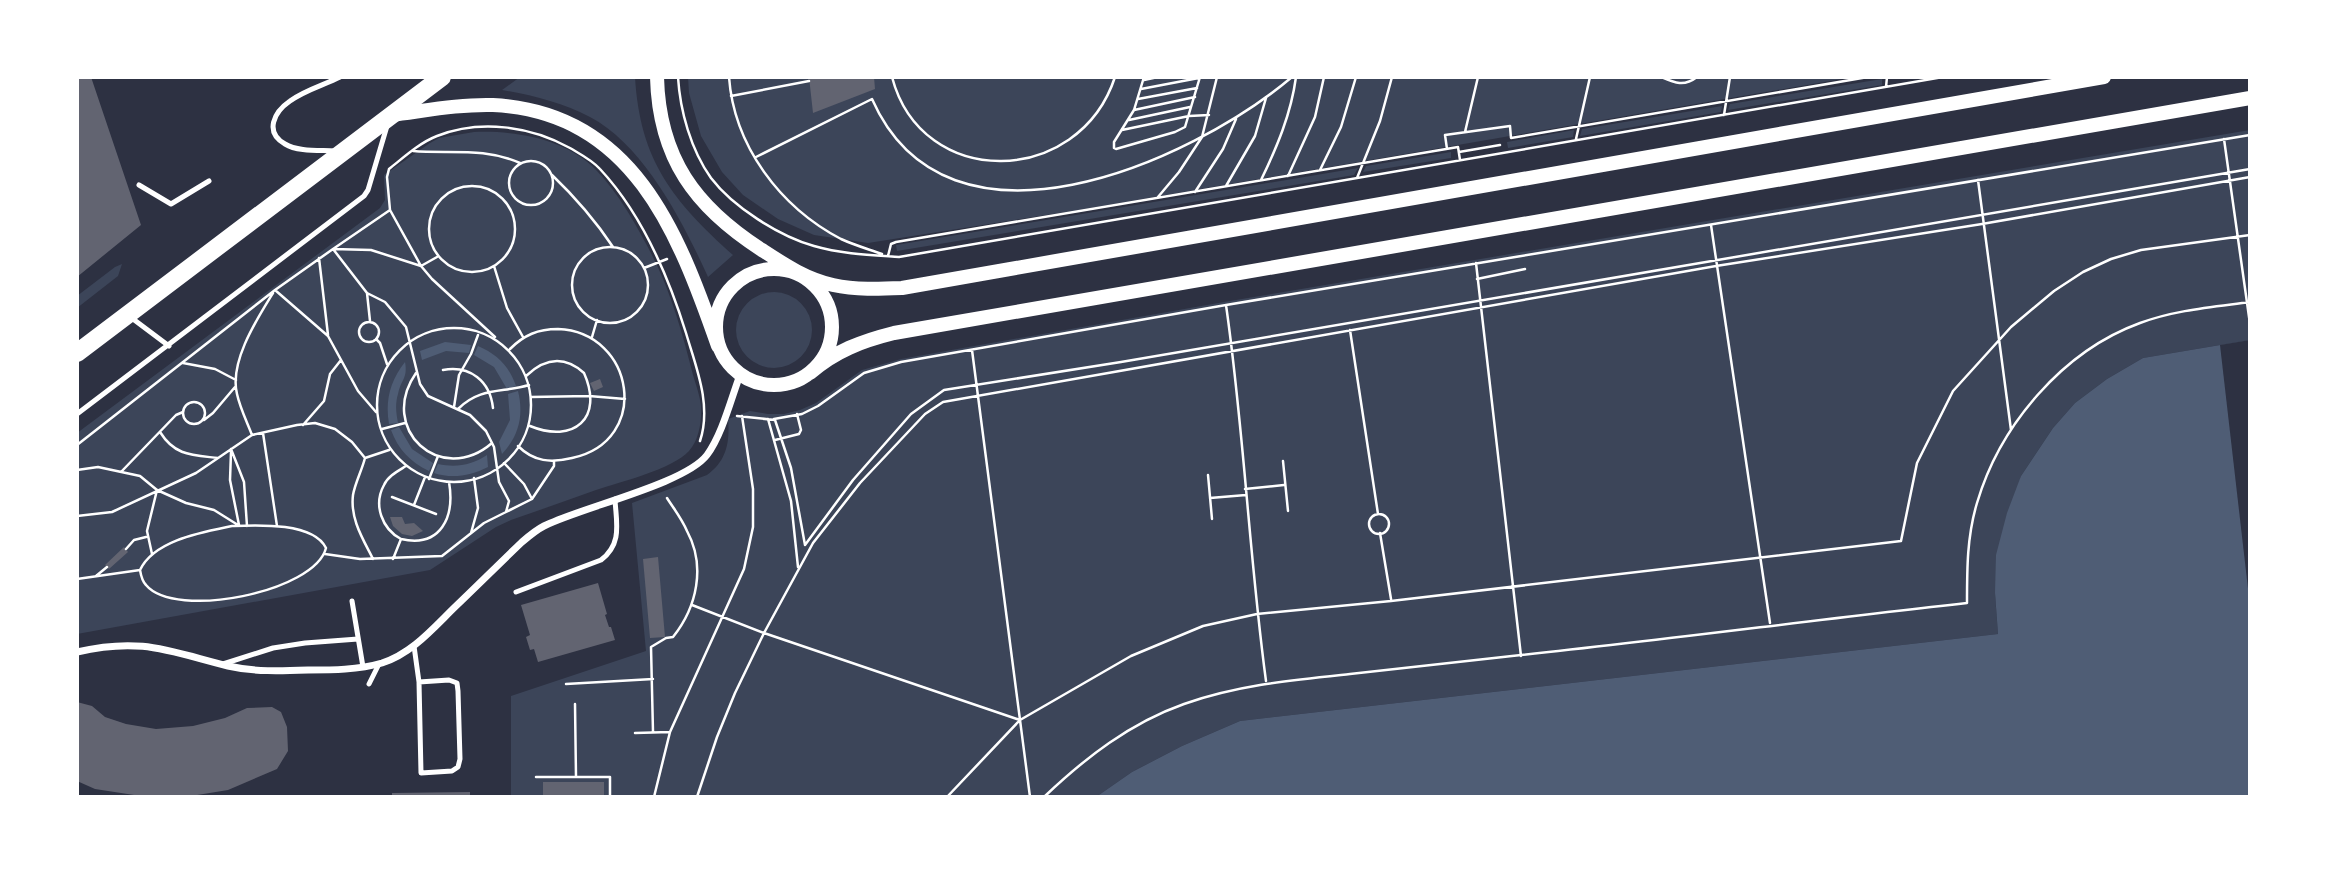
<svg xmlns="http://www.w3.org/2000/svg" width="2327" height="874" viewBox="0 0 2327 874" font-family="'PT Sans Narrow',sans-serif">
<rect width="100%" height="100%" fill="#2d3142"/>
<!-- green -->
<path fill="#3c4559" d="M520,77h115c5,84 38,124 98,178l-25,22c-24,-53 -64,-132 -118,-160 -27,-14 -58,-22 -88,-27z
M688,77h1165l-774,133 -211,33 -54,-8 -36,-16 -35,-24 -21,-23 -21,-36 -12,-43z
M1882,79v6l-154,25 2,-6z
M1722,106l-1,6 -141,24 2,-7z
M1574,130l-1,7 -65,11 -1,-6z
M2250,130v210l-107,18 -36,21 -32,24 -22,25 -32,48 -26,118 3,40 -758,87 -58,25 -50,26 -36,25h-585v-101l135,-45 -14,-148 75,-28c20,-14 23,-34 21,-56l22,-8 18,3h16l16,-4 16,-7 46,-33 39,-11 323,-57z
M474,132c40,-2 94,7 123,39 22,23 40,55 55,84 19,37 31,80 41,120 3,10 7,21 8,31 1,15 -2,34 -12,45 -16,18 -69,31 -93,39 -28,10 -56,20 -85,30l-15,7 -66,43 -353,64v-201l303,-225 5,-8 -1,-25 46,-32 9,-5z
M1451,152v6l-88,14 3,-6z
M1358,168l-4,7 -457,76 -1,-6z
M122,264l-4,12 -41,32v-12l38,-29z
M736 330a38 38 0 1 1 76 0a38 38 0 1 1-76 0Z"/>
<!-- water -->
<path fill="#4f5d75" d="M2250,340v457h-1154l36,-25 50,-26 58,-25 758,-87 -3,-41 1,-38 11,-42 14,-37 32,-48 22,-25 32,-24 36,-21z
M445,342l26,3 -2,8 -23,-2 -24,9 -2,-9z
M478,346c19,8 31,20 38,40l-9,3 -13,-22 -20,-12z
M405,362c3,17 -4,17 -7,32 -3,10 -2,19 0,29l-9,1c-4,-23 1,-43 16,-62z
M518,391c6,24 1,45 -16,63l-3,-12 11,-22 -2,-26z
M399,427l13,22 21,14 -4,8c-19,-9 -31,-22 -38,-41z
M487,455l1,12c-18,9 -36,12 -54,6l4,-9c18,4 34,1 49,-9z"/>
<!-- pier -->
<path fill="#2d3142" d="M2250,340v266l-30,-261z"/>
<!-- building -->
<path fill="#626471" d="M77,77h14l50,148 -64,52z
M809,77h65l1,12 -62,24z
M600,379l3,8 -9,4 -4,-8z
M390,517h12l3,7 9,-1 9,8 -11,5 -10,-2 -9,-8z
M124,547l4,5 -19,17 -4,-4z
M658,557l7,80 -15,1 -7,-79z
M598,583l9,31 -2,1 4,12h2l4,13 -77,22 -4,-13 -4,1 -4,-13 4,-2 -9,-30z
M77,702l15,4 13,11 21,7 30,5 37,-3 32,-8 22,-10 25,-1 9,5 6,15 1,24 -11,18 -49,21 -43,7h-38l-52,-8 -18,-8z
M543,782h61v15h-61z
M470,792v5h-78v-4z"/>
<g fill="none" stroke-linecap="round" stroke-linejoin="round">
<!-- path -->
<path stroke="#fff" stroke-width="2.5" d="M678,77c2,34 13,73 33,101 22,29 68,58 103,68 28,8 56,9 85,11l1044,-180
M729,77c5,69 51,130 112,162 13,6 27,10 41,15
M892,77c30,114 187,110 223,0
M1007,77h2
M1144,77l-10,33 -20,32v6l2,1 59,-17 10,-5 15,-50
M1661,77c14,6 23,10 36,0
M1144,80l14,-3
M1886,87l1,-10
M1141,89l63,-12
M731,96l78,-15
M1138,99l59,-11
M1134,110l61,-13
M1724,115l6,-38
M1129,120l61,-13
M1122,130l67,-14 20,-1
M1465,132l13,-55
M1576,139l14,-62
M2224,139l26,185
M1447,149l-2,-14 65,-9 1,12 357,-61
M413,151c37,3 71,-4 107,12
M1459,152l41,-7
M756,157l116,-58c76,172 318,64 420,-22
M509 183a22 22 0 1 1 44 0a22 22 0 1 1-44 0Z
M1320,170l21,-43 15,-50
M552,175c23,22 43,45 61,72
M1288,176l27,-59 9,-40
M1357,178l23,-57 12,-44
M1261,180c16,-33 30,-66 35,-103
M1978,180l33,250
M429 229a43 43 0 1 1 86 0a43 43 0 1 1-86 0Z
M1226,186l29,-50 11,-38
M1195,192l28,-43 13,-30
M1158,197l21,-25 23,-35 15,-60
M390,210l-57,39 38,1 50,16 16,-9
M1711,225l59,398
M572 285a38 38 0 1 1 76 0a38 38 0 1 1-76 0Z
M888,256l3,-12 5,-2 562,-95 2,13
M319,258l9,77
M1476,263l45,393
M494,266l13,42 16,29
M644,268l23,-9
M1477,279l48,-10
M275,290l53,46 30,55 18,21
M367,293l3,28
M1226,305c18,125 23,251 40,376
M359 332a10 10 0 1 1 20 0a10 10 0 1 1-20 0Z
M377 405a77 77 0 1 1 154 0a77 77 0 1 1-154 0Z
M1350,330l28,184
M495,337l-63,-58 -11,-13 -31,-56 -3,-33 2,-8c14,-11 30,-26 48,-33 43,-17 93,-10 133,12 10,6 22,12 30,21 42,45 68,106 86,164 10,34 26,72 14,108
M592,337l5,-17
M376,339l4,4 7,21
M510,349c14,-14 28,-20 48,-20 77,3 94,112 14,129 -21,5 -38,4 -54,-12
M972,350l58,447
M183,363l32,6 21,11
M443,370c27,-5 47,11 50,38
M416,373c-39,56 25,114 76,70
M526,376c19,-18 38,-21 58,-3 20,45 -10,71 -54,53
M531,397l58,-1 36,3
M183 413a11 11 0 1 1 22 0a11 11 0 1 1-22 0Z
M454,407l5,-32 12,-21 7,-19
M458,409c22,-22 44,-16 71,-24
M737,416l38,4 16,48 14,77 48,-65 58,-66 33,-24 177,-28 1129,-193
M768,419l23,82 7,66
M774,419l28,-5 16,-8 46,-33 37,-11 325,-57 1024,-170
M204,420l9,-7 22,-26
M303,425l21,-24 6,-27 11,-14
M382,429l23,-6
M160,432c15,24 32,23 58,26
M263,433l14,93
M252,435c-5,-13 -12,-27 -15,-41 -8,-32 20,-75 36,-101
M775,440l24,-6 2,-4 -4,-16
M77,445l198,-155 58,-41 34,44 18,9 21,25 14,57 8,12 42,19 16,16 8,16 5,35 10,19 -3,11 -22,11 -42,33 -82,3 -35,-5
M231,449l13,33 3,44
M231,452l-1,28 9,45
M365,458c-3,12 -10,25 -12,37 -3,24 10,44 20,64
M1283,461l5,50
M504,463l20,21 8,15
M406,466c-8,5 -18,10 -22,19 -11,20 -2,44 17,54 40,9 54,-22 48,-57
M77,470l21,-3 42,9 17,14 29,13 28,7 24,15
M121,472l55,-57 7,-3
M1208,475l4,44
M429,479l9,-23
M1245,489l39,-4
M392,497l44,17
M1210,498l36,-3
M414,505l11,-28
M506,512l26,-13 22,-33v-5
M1369 524a10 10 0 1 1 20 0a10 10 0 1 1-20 0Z
M77,516l35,-4 84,-39 56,-38 45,-10 18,-2 20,6 17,13 13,16 24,-8
M232,526c25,-1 81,-4 94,22 -11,44 -151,72 -180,37 -4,-4 -5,-9 -6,-15 14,-30 63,-38 92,-44z
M471,533l7,-25 -4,-30
M1380,533l11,66
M126,549l8,-9 12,-3
M152,554l-5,-23 10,-41
M393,559l8,-20
M96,576l11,-9
M77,579l63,-9
M692,605l72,28 256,87
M566,684l87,-5
M575,704l1,73
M653,732l-2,-85 15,-9 7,-1c24,-30 33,-71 14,-106 -5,-12 -13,-22 -20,-33
M635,733l35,-1
M536,777h74v20
M654,797l16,-65 74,-163 9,-42v-38l-11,-73
M697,797l20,-60 18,-44 29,-60 49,-90 47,-60 65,-69 18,-12 773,-136 266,-42 268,-47
M947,797l73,-77 111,-64 72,-30 54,-12 134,-13 510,-60 16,-78 36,-72 58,-64 43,-36 29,-19 28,-13 30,-9 109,-15
M1044,797c41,-39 86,-74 140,-93 54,-19 109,-24 166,-30 51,-6 102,-11 153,-17 155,-16 309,-37 464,-54 0,-34 0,-67 10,-100 23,-78 86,-152 163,-180 35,-13 73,-16 110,-21"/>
<!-- service -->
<path stroke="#fff" stroke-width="5" d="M335,151c-15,-1 -37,1 -50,-7 -21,-12 -11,-32 5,-43 15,-11 34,-16 50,-24
M139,185l32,19 38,-23
M129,316l40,30
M77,414l287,-218 4,-6 19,-64
M516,592l85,-32c22,-17 15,-38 14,-61
M352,601l11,66
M414,646l5,36 2,91 31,-2 6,-4 2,-8 -2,-68 -1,-8 -8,-3 -30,2
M223,664l50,-16 32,-5 53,-4
M369,684l10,-20"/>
<!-- minor -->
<path stroke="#fff" stroke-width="7" d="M77,652c64,-15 91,-1 151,14 26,6 53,5 80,4 24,0 50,0 74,-7 31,-10 52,-36 75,-58 22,-21 43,-42 65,-63 7,-6 14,-12 22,-16 38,-19 141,-42 163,-71 15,-20 24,-56 33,-80"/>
<!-- secondary -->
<path stroke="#fff" stroke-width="14" d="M657,77c2,81 38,130 105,173 23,15 44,29 71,35 23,5 46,4 69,3l1202,-211
M391,115c33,-4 68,-11 102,-10 140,7 185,127 225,241
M716 327a58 58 0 1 1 116 0a58 58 0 1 1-116 0Z
M810,373c25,-22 52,-32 84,-40l1356,-235"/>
<!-- trunk -->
<path stroke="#fff" stroke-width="18" d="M77,353l365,-276"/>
</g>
<!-- border -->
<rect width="2327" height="874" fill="none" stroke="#ffffff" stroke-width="158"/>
</svg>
